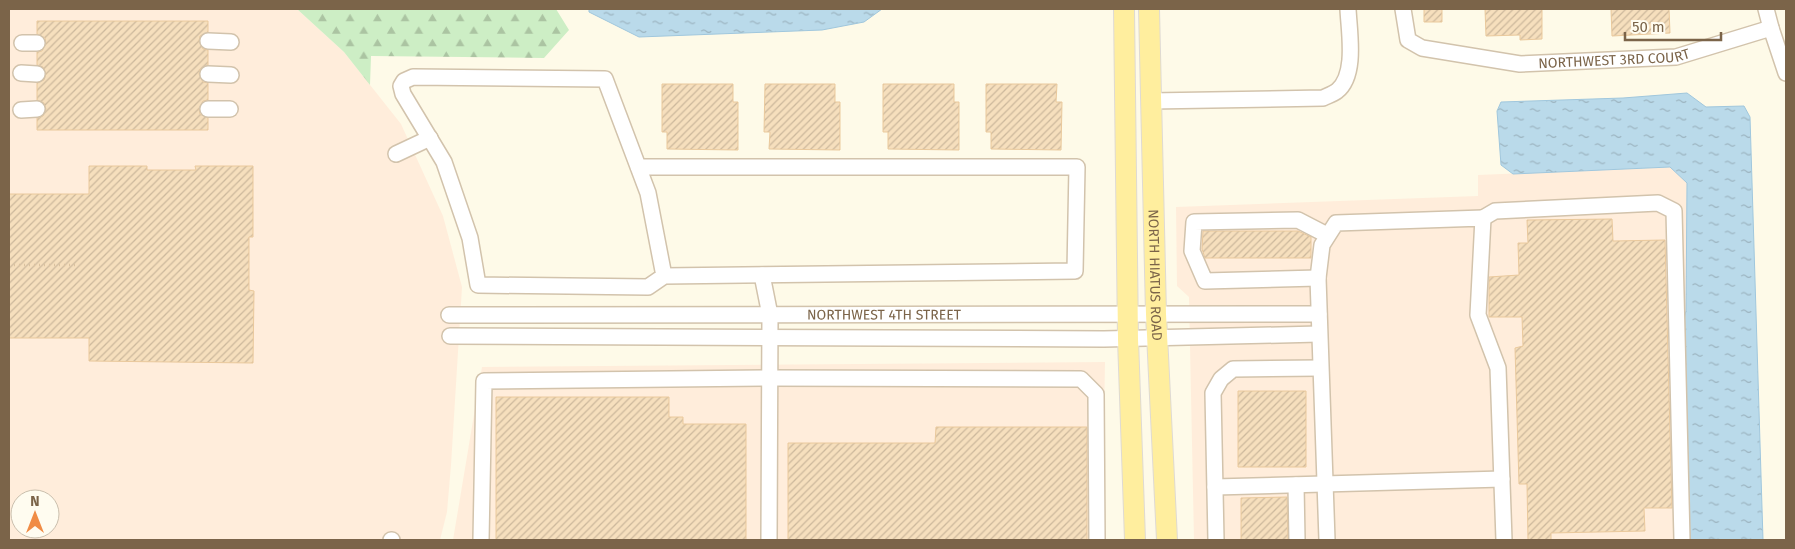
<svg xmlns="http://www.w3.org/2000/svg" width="1795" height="549" viewBox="0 0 1795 549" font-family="'Fira Sans',sans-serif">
<defs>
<pattern id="forest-firs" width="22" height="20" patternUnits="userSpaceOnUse" patternTransform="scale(1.25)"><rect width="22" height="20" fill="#cdeec5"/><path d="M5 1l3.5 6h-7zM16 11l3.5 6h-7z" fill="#abc4a2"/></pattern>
<pattern id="water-ripples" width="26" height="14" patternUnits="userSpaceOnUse" patternTransform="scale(1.25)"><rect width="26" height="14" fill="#badaea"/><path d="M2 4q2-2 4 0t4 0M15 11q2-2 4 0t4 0" fill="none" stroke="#9cb4c0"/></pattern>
<pattern id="building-hatch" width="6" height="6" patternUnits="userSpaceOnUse" patternTransform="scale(1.25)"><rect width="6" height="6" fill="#f6dfbd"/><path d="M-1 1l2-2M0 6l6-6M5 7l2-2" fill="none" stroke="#ccb89c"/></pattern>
</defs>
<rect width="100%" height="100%" fill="#fefae8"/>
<!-- commercial -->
<path fill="#ffeddb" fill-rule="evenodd" d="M9,9h288l47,43 57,72 42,92 19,71 -11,178 -4,47 -7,28h-431zM20,499h30v30h-30z
M1671,167l16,16 1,357h-494l-5,-243 -12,-11 -1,-79 302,-11v-21z
M1105,362l-3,178h-649l29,-173z"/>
<!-- forest -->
<path fill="url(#forest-firs)" d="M297,9h259l13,21 -25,28 -173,-2 -1,29 -26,-33z"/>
<!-- water -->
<path fill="url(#water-ripples)" stroke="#a0c7dd" d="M589,9h293l-18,13 -42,8 -183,7 -50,-25z
M1687,93l19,14 38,-1 6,11 13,423h-76l-5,-214 4,-15 1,-128 -17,-16 -157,7 -12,-9 -4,-54 4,-9 122,-4z"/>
<!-- building -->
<path fill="url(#building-hatch)" stroke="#eac99c" d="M1424,9h18v13h-18z
M1485,9h57v30l-22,1v-5l-34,1z
M1611,9h58l1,24 -58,3z
M37,21h171v11l-8,4 -1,5 4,8 5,1v15l-8,4 -1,5 4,8 5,1v17l-5,1 -4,8 1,5 8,4v12h-171v-12l6,-2 3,-7 -2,-6 -7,-3v-17l7,-3 2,-6 -3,-7 -6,-2v-13l5,-1 4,-8 -1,-5 -8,-4z
M662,84h71v18h5v48l-71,-1v-17h-5z
M765,84h70v18h5v48l-71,-1 1,-17h-6z
M883,84h71v18h5v48l-71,-1v-17h-5z
M986,84h71l-1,18h6l-1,48 -70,-1v-17h-5z
M89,166h58v4h49l-1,-4h58v71h-4v53l5,1 -1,72 -164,-2v-23h-80v-144h80z
M1612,219l1,22 52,-1 7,268h-28l1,23 -94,2v7h-23l-1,-56h-8l-4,-136 8,-2 -1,-29h-33v-40l30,-2 -1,-32h10l-1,-23z
M1203,231h95l13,6v21h-106l-3,-9z
M1238,391h68v76h-68z
M496,397h173v20h14v7h63v116h-250z
M936,427h151v113h-299v-97h147z
M1287,497l1,43h-47v-42z"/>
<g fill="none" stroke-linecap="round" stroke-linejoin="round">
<defs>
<g id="minor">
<path id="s1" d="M1403,9l5,31 14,8 98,16 156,-7 95,-29 15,45"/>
<path d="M1766,9l5,19"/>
<path d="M208,41l23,1"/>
<path d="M22,43h15"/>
<path d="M21,73l16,1"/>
<path d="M208,74l23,1"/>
<path d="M1151,101l172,-3c4,-2 10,-4 14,-7 20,-16 12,-59 11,-82"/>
<path d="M208,109h22"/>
<path d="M21,110l16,-1"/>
<path d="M396,154l34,-16"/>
<path d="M638,167h439l-2,104 -411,5 -16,11 -170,-2 -8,-47 -26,-76 -41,-68 -2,-8 3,-5 9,-4 192,2 43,114 16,83"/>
<path d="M1483,218l12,-7 163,-8 16,8 8,329"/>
<path d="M762,275l8,40 -1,225"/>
<path d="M1318,278l-113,3 -13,-30 2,-29 104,-2 29,15"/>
<path id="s2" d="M449,315l870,-1"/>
<path d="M450,336l654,3 215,-5"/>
<path d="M1296,485l1,55"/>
<path d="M1215,487l287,-8"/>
<path d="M391,540h1"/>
<path d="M481,540l3,-159 285,-3 312,1 15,15 1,146"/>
<path d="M1216,540l-3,-147 8,-14 12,-10 87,-1"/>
<path d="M1327,540l-9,-262 4,-33 14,-22 147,-5 -5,97 20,53 6,172"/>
</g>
<g id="major">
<path d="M1124,9l4,330 7,201"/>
<path id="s3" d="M1149,9l7,305 11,226"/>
</g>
</defs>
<!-- minor casing -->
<use href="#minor" stroke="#d2c3ac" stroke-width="18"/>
<!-- major casing -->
<use href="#major" stroke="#dfdad3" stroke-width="22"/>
<!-- path -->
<path stroke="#dbc2a0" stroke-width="2.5" stroke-dasharray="1 4" stroke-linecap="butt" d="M9,265h68"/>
<!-- minor -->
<use href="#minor" stroke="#fff" stroke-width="15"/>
<!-- major -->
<use href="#major" stroke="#ffee9e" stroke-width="20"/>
</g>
<g text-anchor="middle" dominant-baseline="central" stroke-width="4.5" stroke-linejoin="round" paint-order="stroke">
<!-- street labels -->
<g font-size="14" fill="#7b6449" stroke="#fffcf0">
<text stroke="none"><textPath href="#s1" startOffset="241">NORTHWEST 3RD COURT</textPath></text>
<text stroke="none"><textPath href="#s3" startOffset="266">NORTH HIATUS ROAD</textPath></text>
<text stroke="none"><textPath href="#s2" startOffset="435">NORTHWEST 4TH STREET</textPath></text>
</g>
</g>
<!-- border -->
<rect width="1795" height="549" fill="none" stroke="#7b6449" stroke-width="20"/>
<!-- north arrow -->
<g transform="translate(35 514)"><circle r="24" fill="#fffcf0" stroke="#cabfad"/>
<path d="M0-4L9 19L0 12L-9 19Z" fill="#f08c45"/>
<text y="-8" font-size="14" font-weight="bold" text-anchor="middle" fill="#7b6449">N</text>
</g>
<!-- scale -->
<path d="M1625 32v8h96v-8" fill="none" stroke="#7b6449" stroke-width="2.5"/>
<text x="1632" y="32" font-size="15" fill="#7b6449" stroke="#fffcf0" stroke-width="4" paint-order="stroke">50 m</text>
</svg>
